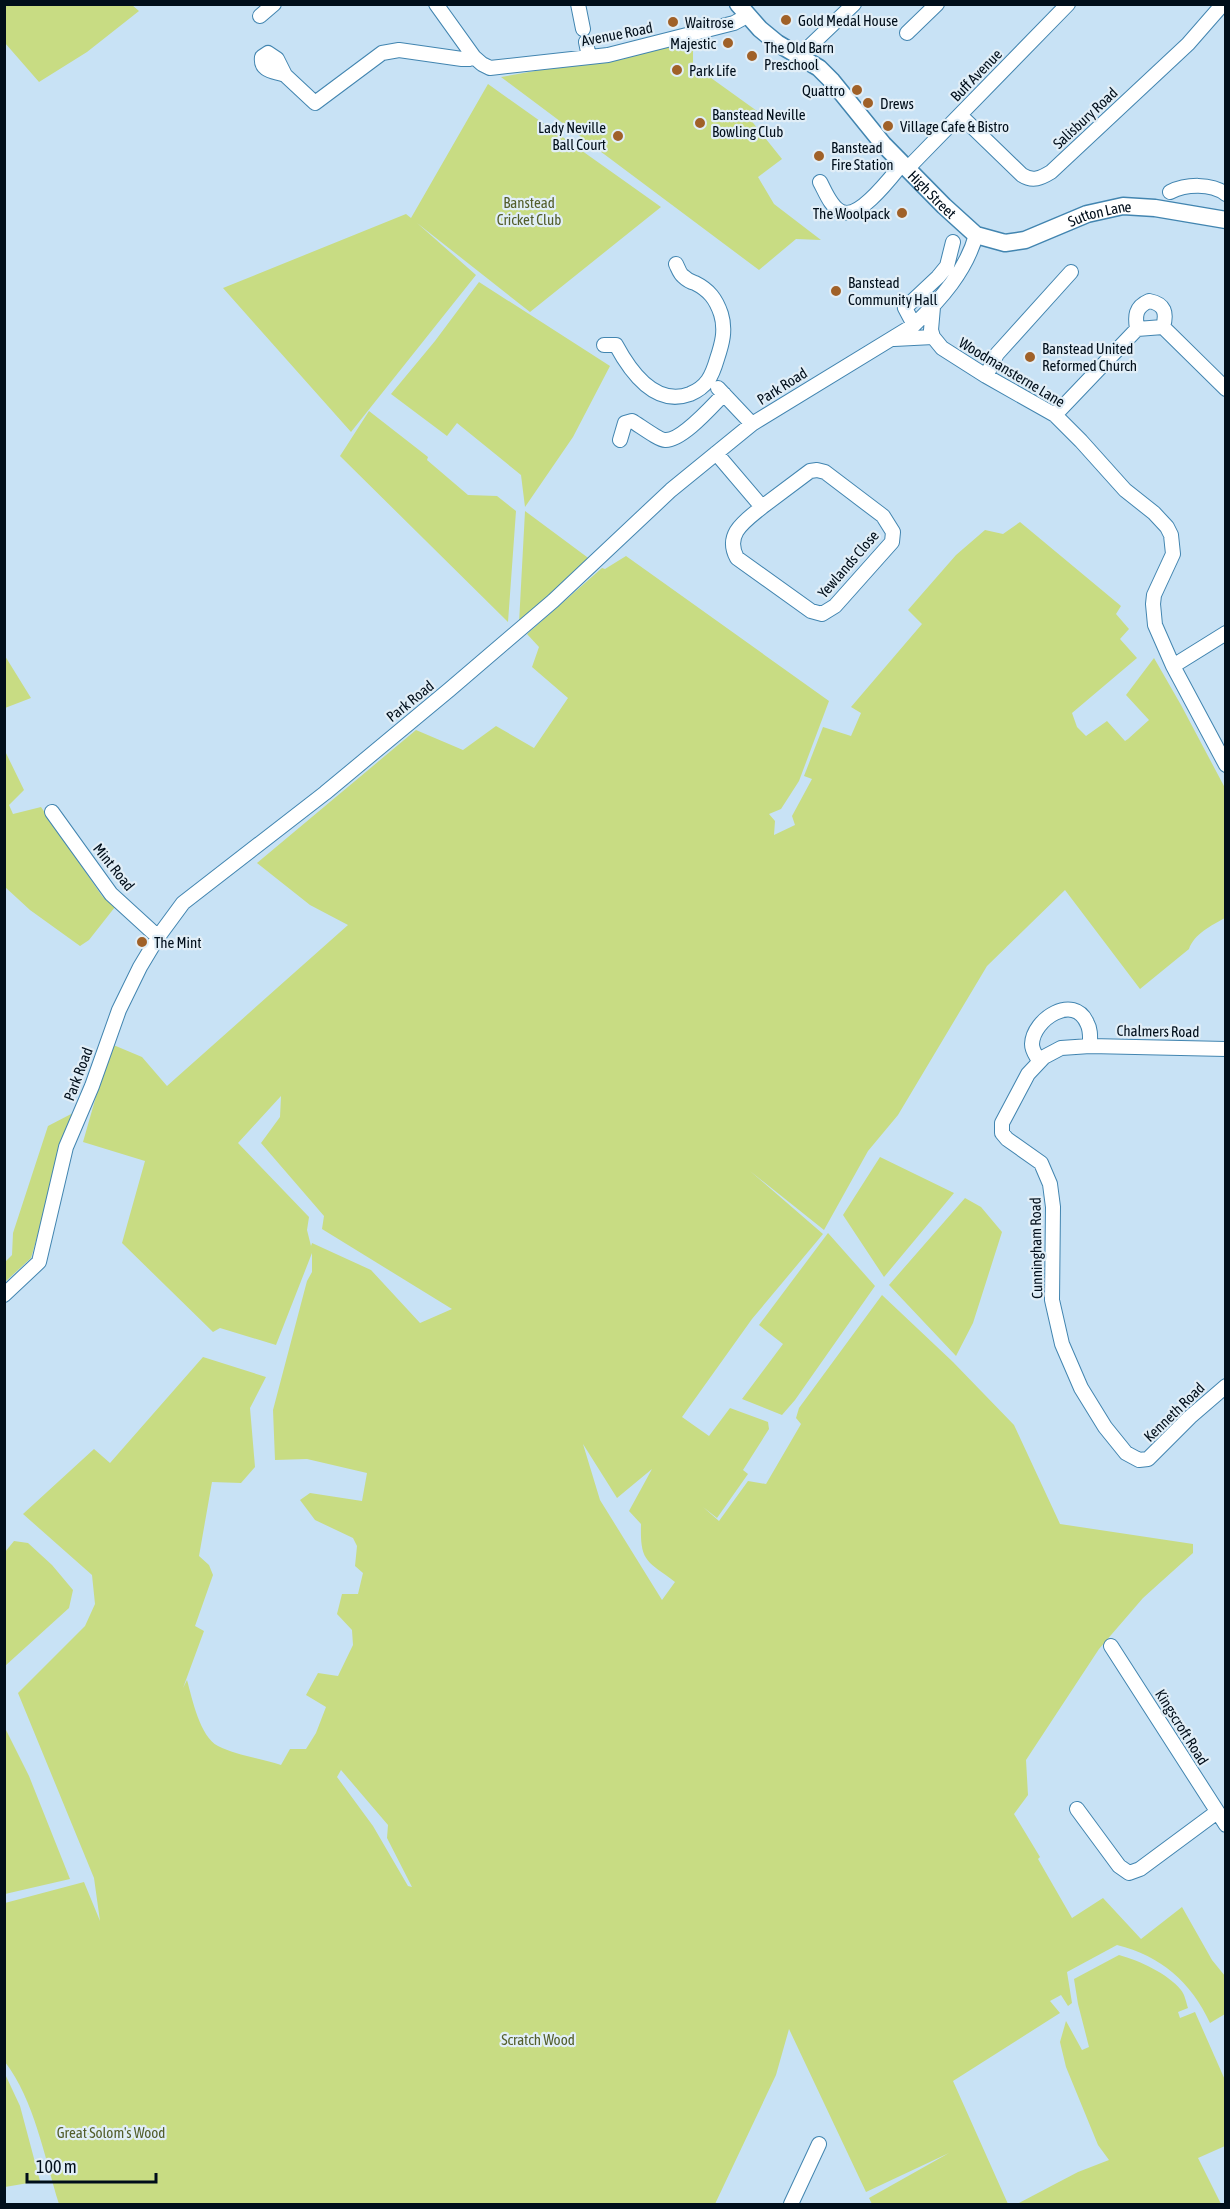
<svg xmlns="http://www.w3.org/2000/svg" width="1230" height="2209" viewBox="0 0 1230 2209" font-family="'Asap Condensed',sans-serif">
<rect width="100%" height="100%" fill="#c8e2f5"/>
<!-- green -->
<path fill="#c8dc83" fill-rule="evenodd" d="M4,5h128l7,6 -52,41 -48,30 -34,-39z
M693,43v22l64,46 -7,8 32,40 -24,18 16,27 47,36 -25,-1 -37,31 -258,-193z
M488,84l173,123 -131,105 -113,-89 59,52 -125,157 -128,-144 183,-74 5,4z
M479,282l131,84 -37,71 -48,70 -4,-32 -64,-52 -10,13 -56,-42 44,-53z
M369,411l59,46 -1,3 41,35 29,1 19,15 -8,111 -168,-166z
M525,511l66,49 -72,63z
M1020,522l101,84 -5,8 13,15 -9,10 17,19 -65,55 5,14 9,9 21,-15 18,20 3,-2 21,-19 -23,-25 28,-37 27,47 44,83v130c-13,7 -31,16 -36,31l-49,40 -75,-99 -78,76 -89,149 -30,36 -44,79 -74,-59 73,63 -71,85 -70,98 27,19 21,-28 38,14 1,7 -26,41 5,4 -31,44 -14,-11 16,14 29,-40 18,3 35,-60 -5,-6 3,-10 83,-113 71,67 61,63 46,99 133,20v9l-50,45 -44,51 -73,111 2,35 -14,19 26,43 -2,2 34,59 31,-20 38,41 41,-32 30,53 13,16v38l-15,9c-19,-41 -49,-67 -93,-78l-50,27 5,31 -4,3 -7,-11 -11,6 10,12 -107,68 55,123h-136l-3,-6 80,-45 -83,39 -77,-163 -13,46 -61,129h-656c-14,-45 -25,-105 -54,-142v-159l79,-21 16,39 -6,-43 -76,-185 67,-67 10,-22 -3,-29 -69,-61 71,-65 16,14 93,-106 63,20 -16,31 5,59 -14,16 -29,-1 -13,74 10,9 4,10 -18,51 9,5 -21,57 4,-8c5,18 13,57 31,66 18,9 44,13 63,19l9,-16h16l10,-16 10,-26 -20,-12 12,-22 20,3 15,-31 -1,-15 -15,-16 5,-20h16l5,-21 -8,-7 2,-20 -4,-8 -38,-18 -15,-20 10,-7 52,8 5,-28 -60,-14 -32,1 -2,-50 34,-129 5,-9v-19l-36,92 -56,-17 -7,4 -91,-89 23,-82 -62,-19 28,-98 31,13 25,29 181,-161 -38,-20 -53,-42 159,-133 47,20 33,-24 38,22 34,-50 -36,-31 7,-20 -12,-13 75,-66 3,1 21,-13 203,145 -30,80 -18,28 -12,5 6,7 -1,14 21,-10 -3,-9 20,-37 -8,-3 19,-49 28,9 10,-23 -10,-6 71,-83 -14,-14 48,-55 29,-25 18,4zM281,1096l-1,21 -19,26 63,73 -2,13 130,80 -32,14 -49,-53 -59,-27 -1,3 -4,-16 2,-13 -71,-74zM583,1444l34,54 35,-29 -23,42 12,13c-1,38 5,36 34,58l-13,18 -62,-100zM341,1770l47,55 -1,13 25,49 -4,-1 -35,-60 -36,-49z
M5,656l26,42 -26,10h-1z
M4,749l20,41 -15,15 4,9 28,-7 61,89 13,11 -26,33 -9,6 -50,-36 -25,-23z
M73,1113l-42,145 -26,24v-20l7,-7 1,-22 35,-107z
M880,1157l74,36 -70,84 -41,-62z
M965,1198l16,9 21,25 -29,91 -17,33 -67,-71z
M828,1233l47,53 -80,114 -13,15 -40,-16 41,-55 -24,-19z
M14,1541l14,2 24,22 21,25 -4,18 -64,58v-114z
M4,1726l25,50 41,103 -65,15z
M1119,1955c21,6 48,18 62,35 4,5 5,12 7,18l-10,4 2,6 15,-6 30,68v66l-27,12 23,46h-204l61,-32 31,-12 -11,-15 -32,-78 -6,-25 6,-21 16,29 7,-3 -11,-43 -4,-25z
M5,2074l15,32 20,75 -35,6z"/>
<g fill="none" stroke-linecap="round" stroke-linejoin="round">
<defs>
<path id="minor" d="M436,4l38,53 8,7 8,4 118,-13 126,-32 13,-7
M578,4l5,25
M260,16l14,-12
M907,33l30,-29
M586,42l3,15
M801,58l9,-12 44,-42
M285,75c-10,-4 -25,-3 -23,-18l6,-4 9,6 8,16 30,28 67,-50 17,-3 63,9h7l5,-2
M960,115l62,60c11,7 19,3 29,-3l137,-128 35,-40
M907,169l161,-165
M820,182c5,9 11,26 22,30 18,7 50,-36 60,-48
M1170,192c16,-8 41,-9 56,2
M933,307l-2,23 2,7 9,11 44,28 69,39 26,26 44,49 29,23 13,14 4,8 2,19 -19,41 -1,9 2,21 18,41 53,99
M914,325l-9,-17 33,-31 9,-11 6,-24
M1137,329c-2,-13 -2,-22 12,-28 16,3 18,12 14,26
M894,339l39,-2
M604,345h12c14,26 39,62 74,49 17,-7 22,-18 27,-35 5,-15 9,-29 4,-45 -5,-15 -12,-24 -26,-31 -4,-1 -9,-4 -12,-7 -3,-2 -5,-8 -7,-12
M986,376l11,-22 74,-82
M718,388l34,36
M1055,415l82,-86 26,-2 63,62
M620,440l5,-17 7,-2c7,4 27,19 33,19 17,1 47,-34 59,-46
M716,453l46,54c-17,14 -38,27 -25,51l74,53 11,3 13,-8 57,-64 1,-10 -10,-16 -58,-44 -8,-2 -7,1 -48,36
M1173,666l53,-33
M52,812l59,82 47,43
M1226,1049l-136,-3 -29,2 -17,9 -16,17 -26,49v10l5,6 34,24 9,21 3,23 -1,93 10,44 19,44 24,39 21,26 13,7 9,-1 42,-42 36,-31
M1039,1061c-3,-6 -7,-10 -7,-17 1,-25 42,-51 55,-21 4,7 3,15 3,23
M4,1295l35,-33 27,-115 26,-61 27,-76 21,-43 18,-30 25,-34 142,-110 124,-103 104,-89 118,-111 81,-66 162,-99c27,-26 52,-54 62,-90
M1111,1646l115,179
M1077,1809l42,57 10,7 11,-4 77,-57
M791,2204l28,-60"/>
<g id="major">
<path id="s1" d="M738,4l22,25 17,14 42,25 13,13 51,63 61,62 32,29 29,8 20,-3 62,-26 36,-8 32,2 71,12"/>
</g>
</defs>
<!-- minor casing -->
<use href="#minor" stroke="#4285b0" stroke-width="16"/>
<!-- major casing -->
<use href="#major" stroke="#4285b0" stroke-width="19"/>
<!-- minor -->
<use href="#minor" stroke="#fff" stroke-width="14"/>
<!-- major -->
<use href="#major" stroke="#fff" stroke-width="16"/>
</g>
<!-- markers -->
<g fill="#a06128" stroke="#e1eef7" stroke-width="2">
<circle cx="786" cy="20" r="6"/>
<circle cx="673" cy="22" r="6"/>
<circle cx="728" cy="43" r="6"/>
<circle cx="752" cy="56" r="6"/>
<circle cx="677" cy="70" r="6"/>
<circle cx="857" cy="90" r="6"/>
<circle cx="868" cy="103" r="6"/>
<circle cx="700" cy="123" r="6"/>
<circle cx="888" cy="126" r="6"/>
<circle cx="618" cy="136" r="6"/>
<circle cx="819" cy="156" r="6"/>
<circle cx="902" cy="213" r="6"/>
<circle cx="836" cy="291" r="6"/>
<circle cx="1030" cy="357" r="6"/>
<circle cx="142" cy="942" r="6"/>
</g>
<g text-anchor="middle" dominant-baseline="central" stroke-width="4.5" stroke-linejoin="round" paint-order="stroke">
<!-- poi labels -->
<g font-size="15" fill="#000e1a" stroke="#e1eef7" text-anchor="start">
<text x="798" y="20">Gold Medal House</text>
<text x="685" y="22">Waitrose</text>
<text x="716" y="43" text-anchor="end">Majestic</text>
<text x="764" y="47">The Old Barn<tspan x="764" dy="17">Preschool</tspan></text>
<text x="689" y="70">Park Life</text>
<text x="845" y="90" text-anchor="end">Quattro</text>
<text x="880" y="103">Drews</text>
<text x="712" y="114">Banstead Neville<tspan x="712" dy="17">Bowling Club</tspan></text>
<text x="900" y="126">Village Cafe &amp; Bistro</text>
<text x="606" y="127" text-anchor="end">Lady Neville<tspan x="606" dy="17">Ball Court</tspan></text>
<text x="831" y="147">Banstead<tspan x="831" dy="17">Fire Station</tspan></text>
<text x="890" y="213" text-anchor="end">The Woolpack</text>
<text x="848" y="282">Banstead<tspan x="848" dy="17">Community Hall</tspan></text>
<text x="1042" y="348">Banstead United<tspan x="1042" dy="17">Reformed Church</tspan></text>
<text x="154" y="942">The Mint</text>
</g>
<!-- street labels -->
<g font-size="15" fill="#000e1a" stroke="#e1eef7">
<text transform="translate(617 34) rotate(-11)">Avenue Road</text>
<text transform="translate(976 75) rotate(-46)">Buff Avenue</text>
<text transform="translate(1085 118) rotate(-43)">Salisbury Road</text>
<text stroke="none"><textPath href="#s1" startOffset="274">High Street</textPath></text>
<text stroke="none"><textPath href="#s1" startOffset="464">Sutton Lane</textPath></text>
<text transform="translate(1012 372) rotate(31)">Woodmansterne Lane</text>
<text transform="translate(782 386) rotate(-32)">Park Road</text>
<text transform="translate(848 564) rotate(-49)">Yewlands Close</text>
<text transform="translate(410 701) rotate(-39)">Park Road</text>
<text transform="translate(114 867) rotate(51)">Mint Road</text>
<text transform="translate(1158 1031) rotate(1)">Chalmers Road</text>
<text transform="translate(78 1074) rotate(-69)">Park Road</text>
<text transform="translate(1036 1248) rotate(-91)">Cunningham Road</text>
<text transform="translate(1174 1412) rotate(-44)">Kenneth Road</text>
<text transform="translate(1182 1727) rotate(58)">Kingscroft Road</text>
</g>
<!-- park labels -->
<g font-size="15" fill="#535e2b" stroke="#e1eef7">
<text x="529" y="202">Banstead<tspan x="529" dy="17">Cricket Club</tspan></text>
<text x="538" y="2039">Scratch Wood</text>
<text x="111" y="2132">Great Solom's Wood</text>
</g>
</g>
<!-- border -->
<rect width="1230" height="2209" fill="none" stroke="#000e1a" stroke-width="12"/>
<!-- scale -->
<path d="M27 2173v9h129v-9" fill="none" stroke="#000e1a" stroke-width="3"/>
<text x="36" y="2173" font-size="18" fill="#000e1a" stroke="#e1eef7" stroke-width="4.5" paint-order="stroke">100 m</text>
</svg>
